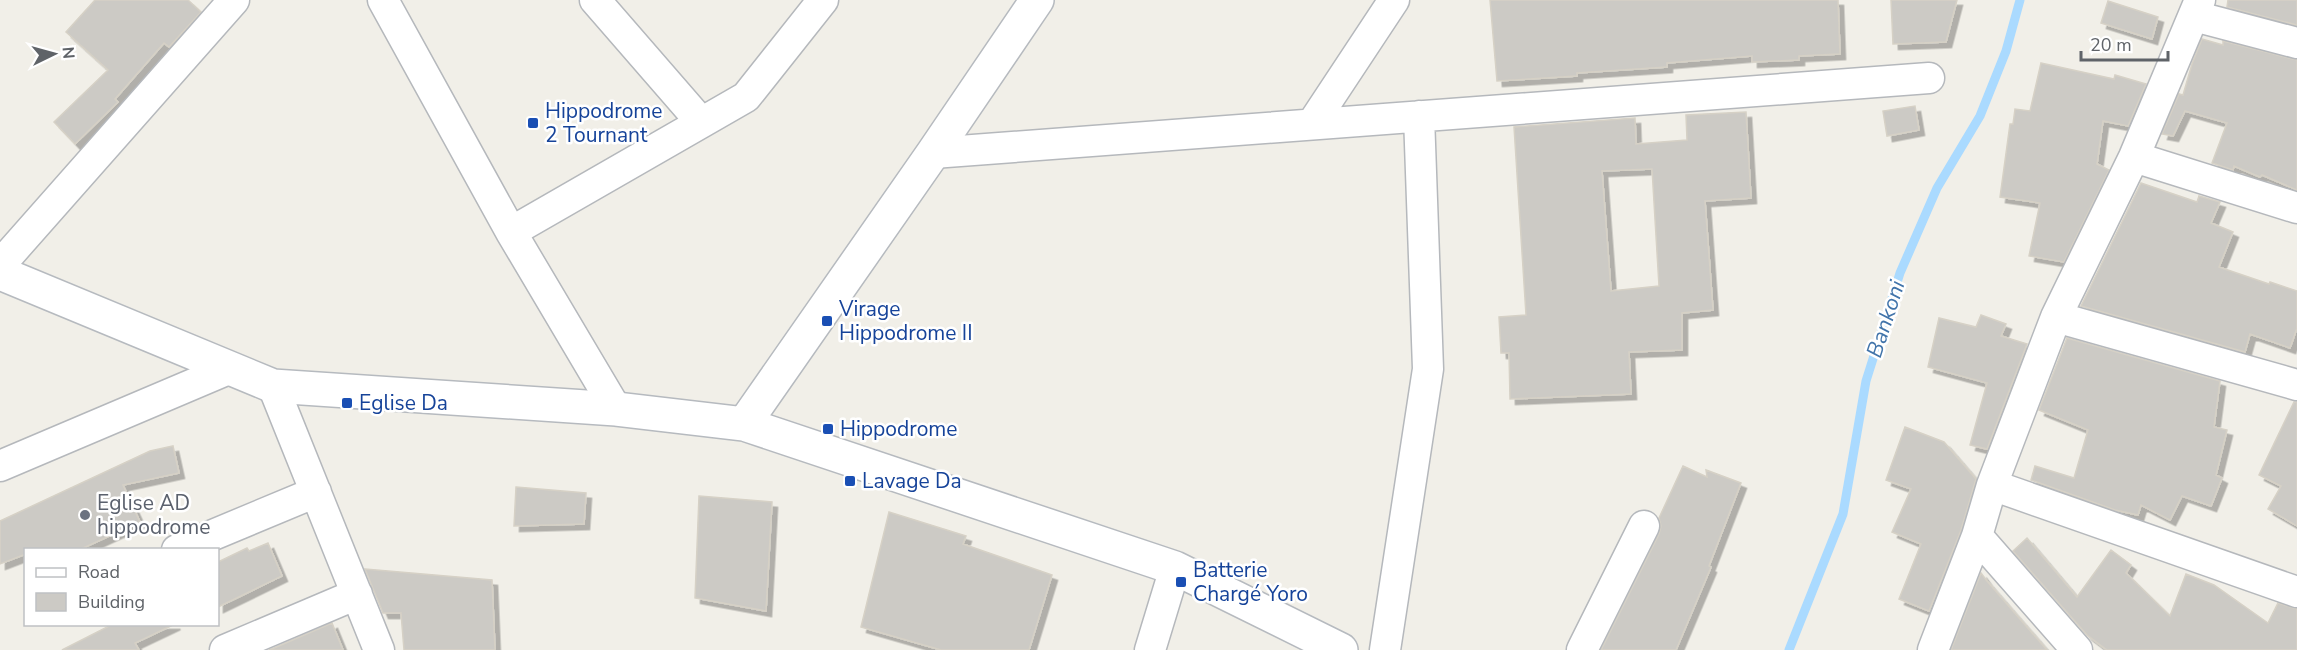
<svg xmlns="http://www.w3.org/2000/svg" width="2297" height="650" viewBox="0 0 2297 650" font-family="'Nunito Sans',sans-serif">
<defs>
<filter id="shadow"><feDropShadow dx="5.5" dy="5.5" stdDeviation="0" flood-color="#0004"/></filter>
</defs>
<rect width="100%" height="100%" fill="#f1efe8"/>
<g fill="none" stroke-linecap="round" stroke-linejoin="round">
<!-- stream -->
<path stroke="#aadaff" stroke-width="9" d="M1789,650l54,-136 23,-133 34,-108 37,-85 43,-72 26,-65 14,-51"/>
</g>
<!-- building -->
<path fill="#cccac5" stroke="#d6d1c6" stroke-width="1.5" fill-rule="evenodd" filter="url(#shadow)" d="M95,0h93l13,12 -32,35 -5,-4 -49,56 3,3 -43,42 -21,-22 54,-52 -42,-38z
M1490,0h348l2,54 -41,2v4l-47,2v-6l-85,7v4l-90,6v3l-80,5z
M1891,0h66l-11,42 -53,2z
M2228,0h69v25l-70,-18z
M2108,1l50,16 -6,22 -51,-16z
M2202,39l21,6v-4l74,19v130l-35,-15 -2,2 -26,-11 -1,4 -21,-7 15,-40 -42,-12 -12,25 -11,-2 17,-40 4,1 9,-31z
M2041,63l73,16 1,-4 31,9 -18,42 -25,-5 -6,43 12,6 -45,92 -35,-6 11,-53 -40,-6 10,-73h3l2,-15 15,2z
M1915,106l4,24 -32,6 -4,-25z
M1746,112l5,86 -46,3 8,109 -31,3v37l-53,2 2,42 -121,5 -1,-46h-8l-2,-36 27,-2 -12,-188 121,-9 1,26 51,-4 -1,-25zM1652,169l7,117 -48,5 -9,-120z
M2141,183l56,19 2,-6 21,6 -9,21 22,9 -14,35 50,17 1,-2 27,9v37l-7,20 -40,-14 -5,18 -164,-46z
M1981,315l25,9 -5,12 26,8 -40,105 -17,-4 17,-62 -59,-16 11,-49 37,9z
M2067,338l153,43 -6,46 13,3 -11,45 6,3 -11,28 -29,-10 -12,24 -29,-15 -3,10 -23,-5 -84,-30 4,-14 39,12 14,-48 -49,-20z
M2294,402h3v124l-29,-17 13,-23 -22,-11z
M1905,427l39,15 32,37 -15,51 -32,81 -30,-12 22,-55 -29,-12 19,-43 -25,-9z
M173,446l6,27 -56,12 17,37 -59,27h-55v5l-26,10v-43l150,-70z
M1683,466l24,11 -1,-7 35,13 -32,83 2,1 -35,83h-75l58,-116 2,-8 -2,-8z
M516,487l70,6 -2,31 -70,2z
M699,496l73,6 -6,109 -71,-13z
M889,512l77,24 -3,8 89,31 -23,75h-88l-80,-23z
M2027,538l50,59 34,-47 20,15 -5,8 44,43 16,-42 28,11 54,38 10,-20 19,6v41h-190l-20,-15 -74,-84z
M268,543l14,33 -64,31v-45l29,-14 2,3z
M365,569l127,11 3,70h-91l-3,-37h-18z
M1981,573l6,8 60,69h-96z
M332,623l11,27h-74l5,-2z
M113,624h62l-40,19 4,7h-77z"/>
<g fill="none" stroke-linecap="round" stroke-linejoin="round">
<defs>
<path id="street" d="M383,0l128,232 105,177
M595,0l106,122
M2194,16l103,27
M1312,124l82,-124
M933,153l996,-75
M2134,157l163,51
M511,232l235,-135 77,-97
M0,265l234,-265
M2056,317l241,68
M273,386l106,264
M0,466l231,-98
M1992,485l305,107
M1977,536l100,114
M177,550l139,-58
M225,650l132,-56
M1150,650l25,-82
M1385,650l43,-281 -9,-253
M1582,650l62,-124
M1933,650l44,-114 15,-51 64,-168 78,-160 66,-157"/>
<path id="secondary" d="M0,273l273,113 343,23 128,15 431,144 166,82
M744,424l189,-271 104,-153"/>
</defs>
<!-- street casing -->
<use href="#street" stroke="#b5b8bc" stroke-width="33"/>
<!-- secondary casing -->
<use href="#secondary" stroke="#b6babf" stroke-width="36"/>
<!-- street -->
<use href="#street" stroke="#fff" stroke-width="30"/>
<!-- secondary -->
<use href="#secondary" stroke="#fff" stroke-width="33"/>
</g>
<!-- markers -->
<g fill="#1a4fb4" stroke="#fff" stroke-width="2">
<rect x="527" y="117" width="12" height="12" rx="3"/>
<rect x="821" y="315" width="12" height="12" rx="3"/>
<rect x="341" y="397" width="12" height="12" rx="3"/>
<rect x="822" y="423" width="12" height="12" rx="3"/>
<rect x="844" y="475" width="12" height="12" rx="3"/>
<rect x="1175" y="576" width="12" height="12" rx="3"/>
</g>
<circle fill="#6b7280" stroke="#fff" stroke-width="2" cx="85" cy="515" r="6"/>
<g text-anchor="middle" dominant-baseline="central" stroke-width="5" stroke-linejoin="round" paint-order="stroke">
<!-- transit labels -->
<g font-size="21" fill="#164399" stroke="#fff" text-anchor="start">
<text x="545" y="111">Hippodrome<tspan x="545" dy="24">2 Tournant</tspan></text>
<text x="839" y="309">Virage<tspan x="839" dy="24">Hippodrome II</tspan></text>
<text x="359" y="403">Eglise Da</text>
<text x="840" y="429">Hippodrome</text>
<text x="862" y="481">Lavage Da</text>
<text x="1193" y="570">Batterie<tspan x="1193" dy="24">Chargé Yoro</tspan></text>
</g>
<!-- worship labels -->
<g font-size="21" fill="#5b616d" stroke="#fff" text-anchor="start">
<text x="97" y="503">Eglise AD<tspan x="97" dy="24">hippodrome</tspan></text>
</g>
<!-- water labels -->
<g font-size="22" font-style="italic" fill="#4174aa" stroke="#fff">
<text transform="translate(1886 319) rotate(-72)">Bankoni</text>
</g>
</g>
<!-- legend -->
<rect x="24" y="548" width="195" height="78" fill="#ffffff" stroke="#bfc1c3" stroke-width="1.5"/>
<rect x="36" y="568" width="30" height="9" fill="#ffffff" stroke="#bfc1c3" stroke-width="1.5"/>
<text x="78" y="578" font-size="18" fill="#5f6368">Road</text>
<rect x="36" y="593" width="30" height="18" fill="#cccac5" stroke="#bfc1c3" stroke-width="1.5"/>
<text x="78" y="608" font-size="18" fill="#5f6368">Building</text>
<!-- north arrow -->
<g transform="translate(54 54) rotate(85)" stroke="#ffffff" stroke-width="4.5" paint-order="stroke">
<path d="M0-4.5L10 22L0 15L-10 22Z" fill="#5f6368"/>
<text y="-9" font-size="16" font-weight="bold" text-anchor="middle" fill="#5f6368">N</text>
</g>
<!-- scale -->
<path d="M2081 51v9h87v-9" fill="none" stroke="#5f6368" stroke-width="3"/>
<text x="2090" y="51" font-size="18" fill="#5f6368" stroke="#ffffff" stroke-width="4.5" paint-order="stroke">20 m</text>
</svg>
